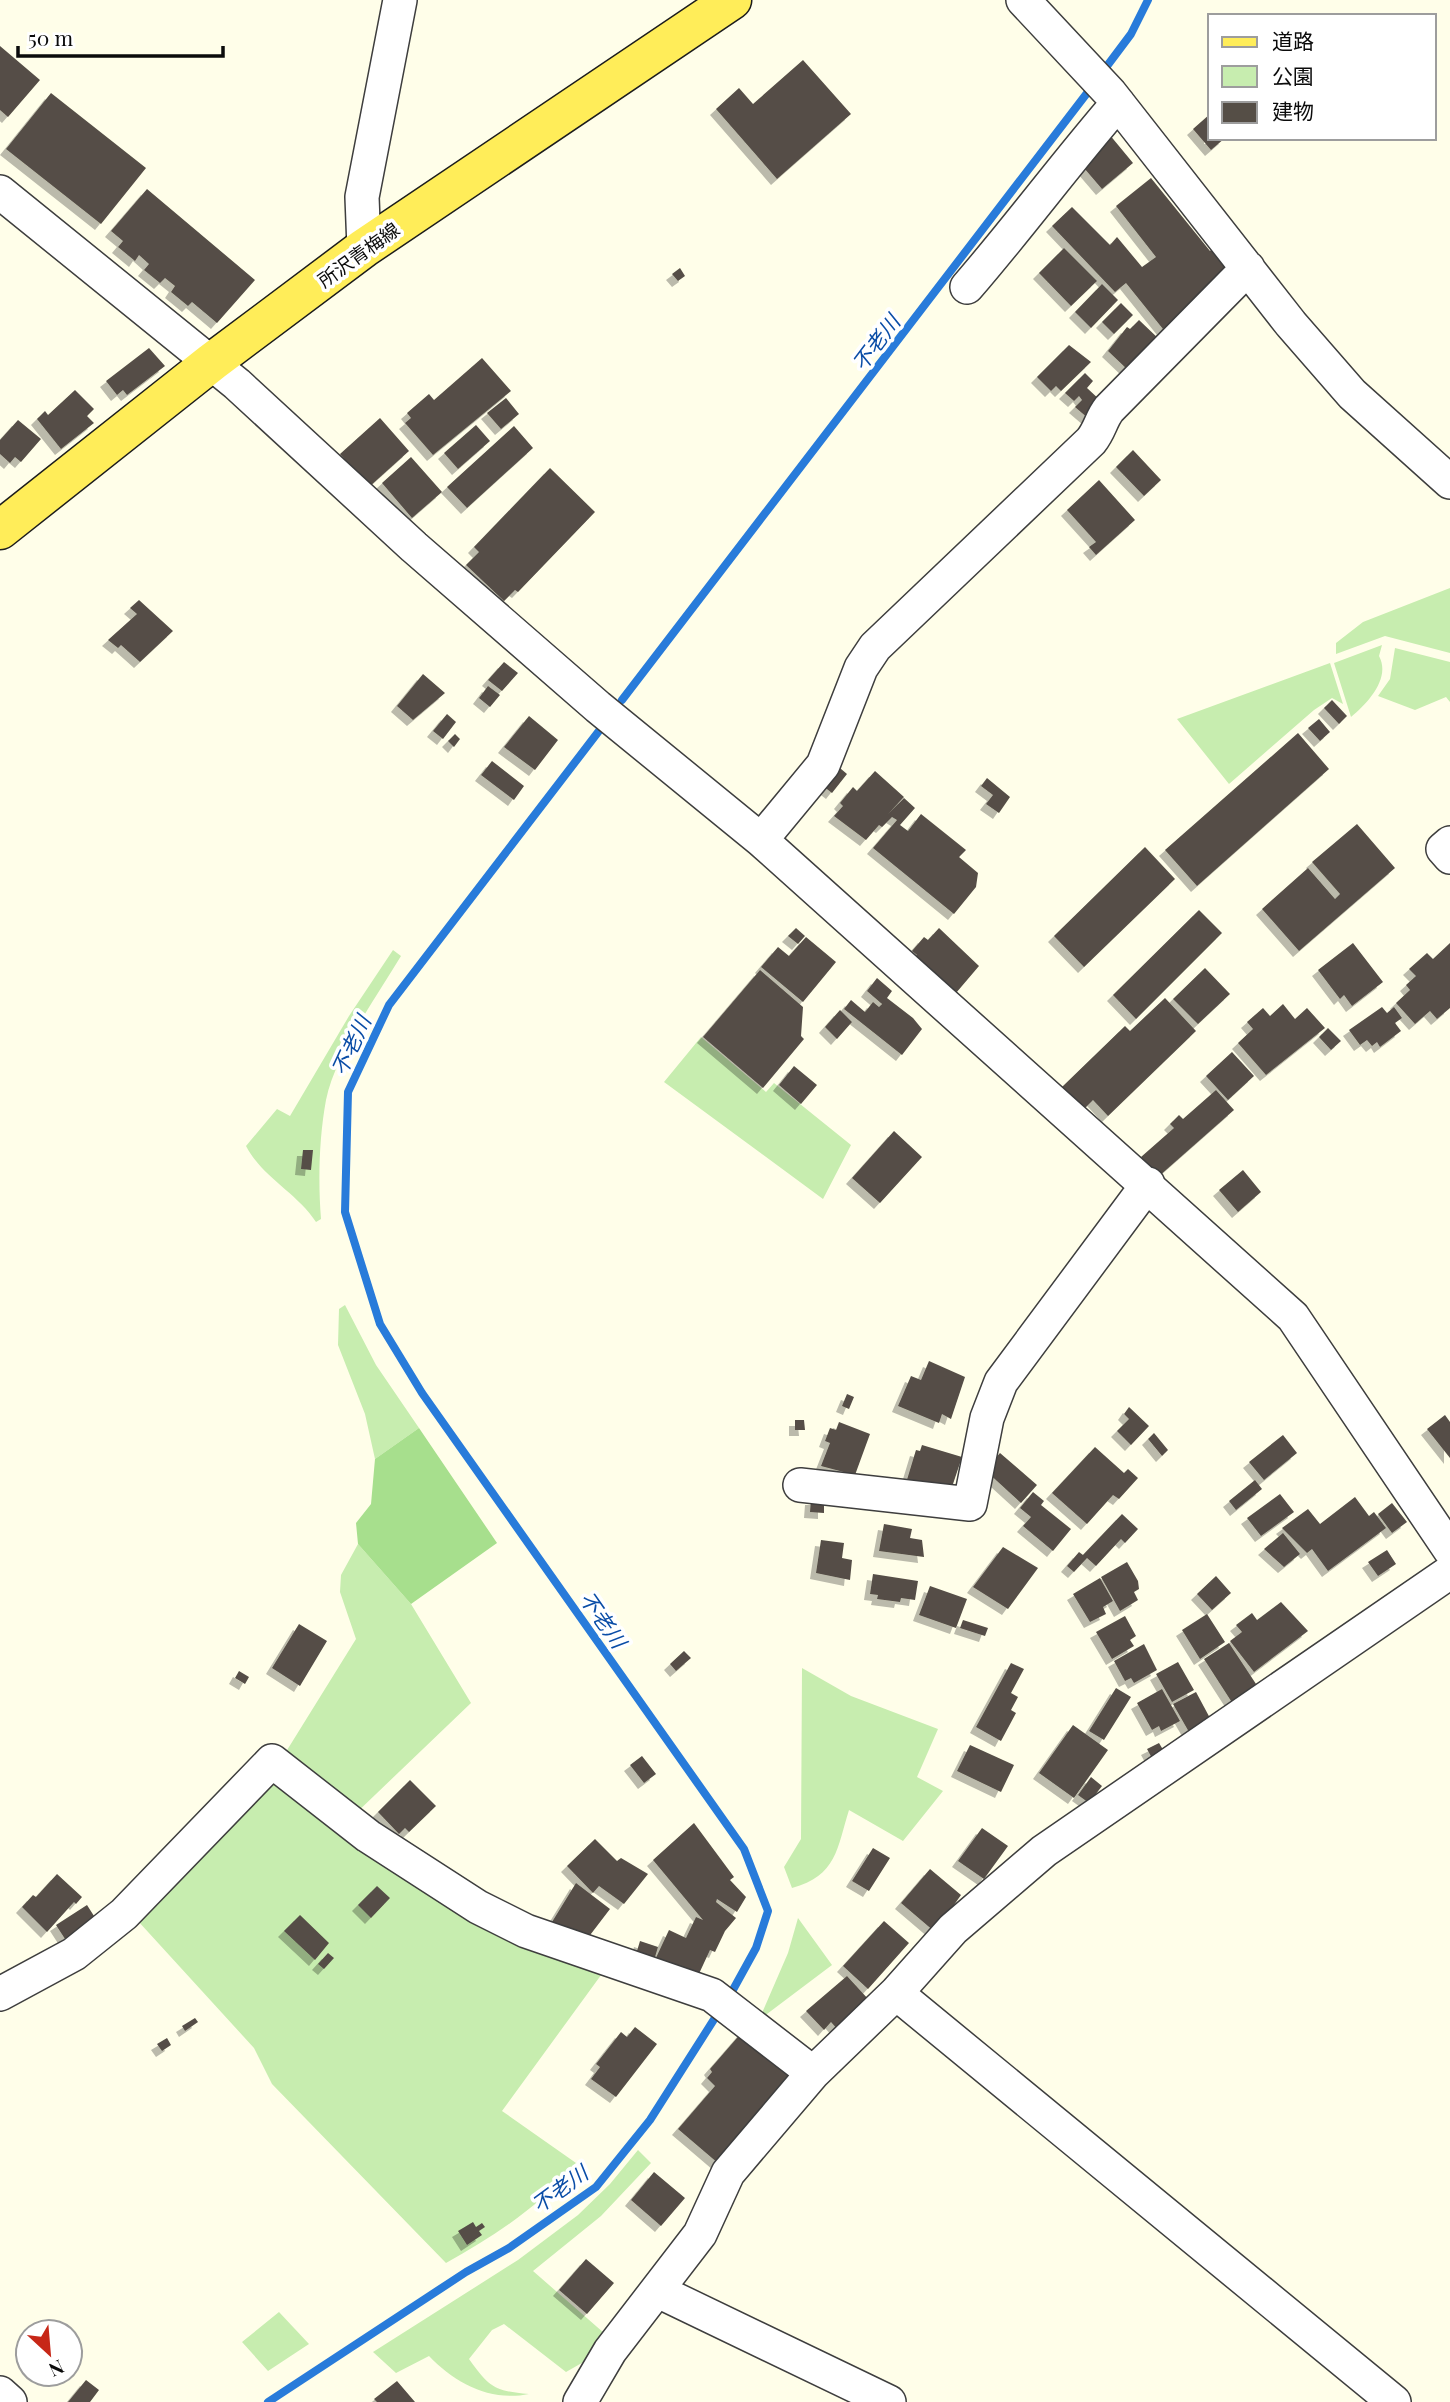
<svg xmlns="http://www.w3.org/2000/svg" width="1450" height="2402" viewBox="0 0 1450 2402" font-family="'Playfair Display','Noto Sans JP',serif">
<defs>
<filter id="shadow"><feDropShadow dx="-6" dy="6" stdDeviation="0" flood-color="#0004"/></filter>
</defs>
<rect width="100%" height="100%" fill="#fffee9"/>
<!-- green -->
<path fill="#c7edaf" d="M1450,588v65l-65,-17 -49,18v-11l27,-21z
M1382,645l-3,11c12,22 -11,47 -28,61l-17,-54z
M1395,648l55,14v40l-4,-5 -31,13 -37,-14 12,-17z
M1330,663l13,41 -11,-6 -18,12 -85,74 -52,-65z
M393,950l8,6c-24,40 -66,99 -75,144 -7,38 -8,81 -5,119l-5,3c-19,-29 -54,-45 -70,-76l31,-37 13,7 59,-100z
M701,1037l65,55 8,-9 77,62 -28,54 -159,-117z
M345,1305l31,60 43,63 -44,31 -10,-45 -27,-69 1,-36z
M358,1544l53,60 60,99 -119,114 -68,-62 72,-116 -16,-47 1,-17z
M802,1668l49,28 87,33 -21,48 26,14 -40,50 -54,-31c-12,38 -12,66 -57,78l-8,-21 17,-28z
M279,1780l325,191 -102,140 74,52c-36,44 -81,72 -130,100l-174,-179 -18,-36 -116,-127 124,-135z
M798,1918l34,47 -73,55 29,-67z
M638,2150l13,13 -50,53 -68,55 71,62 -17,27 -21,12 -62,-48 -12,6 -23,29c20,28 25,32 60,35 -39,8 -74,-11 -100,-38l-33,17 -23,-21 145,-92 60,-45 32,-31z
M279,2312l30,32 -41,27 -26,-29z"/>
<!-- forest -->
<path fill="#a7df8d" d="M419,1428l78,115 -86,61 -53,-60 -2,-21 15,-19 4,-45z"/>
<g fill="none" stroke-linecap="round" stroke-linejoin="round">
<!-- stream -->
<path stroke="#287bda" stroke-width="8" d="M1101,74l30,-40 17,-34
M622,700l472,-616
M602,727l-213,278 -41,87 -3,120 35,112 42,69 322,456 24,62 -12,37 -27,49
M268,2402l198,-130 43,-24 87,-61 54,-67 70,-110"/>
</g>
<!-- building -->
<path fill="#554e46" filter="url(#shadow)" d="M0,46l40,34 -32,37 -8,-7z
M803,60l48,54 -74,65 -61,-70 23,-21 14,16z
M51,93l95,75 -45,56 -95,-75z
M1210,114v24h15l-14,12 -18,-21z
M1109,134l24,29 -31,26 -18,-21z
M1151,178l59,73 5,-4 21,28 -19,11 -54,43 -37,-46 -11,9 -63,-66 20,-19 38,38 7,-8 25,30 14,-10 -40,-51z
M147,189l108,91 -38,43 -25,-21 -4,4 -17,-14 4,-6 -10,-8 -5,5 -16,-13 5,-6 -10,-9 -4,6 -17,-14 5,-6 -12,-10z
M1064,248l33,33 -26,25 -32,-33z
M680,268l5,8 -7,5 -6,-7z
M1102,284l16,16 -27,28 -16,-16z
M1121,303l12,12 -19,19 -12,-12z
M1139,320l21,20 -31,31 -21,-20 19,-24 3,2z
M1069,345l22,17 -30,29 -5,-5 -5,5 -14,-14z
M149,348l16,18 -38,29 -4,-5 -6,5 -11,-14z
M482,358l29,33 -78,64 -28,-32 6,-5 -4,-5 22,-19 5,6z
M1085,373l8,8 -6,7 14,13 -12,18 -14,-12 7,-7 -3,-4 -5,5 -9,-8z
M75,390l19,19 -7,7 7,7 -33,26 -24,-30 8,-8 3,4z
M506,398l13,16 -18,15 -14,-16z
M380,418l29,33 -40,36 -29,-33z
M18,420l23,19 -20,23 -6,-5 -5,6 -10,-9v-14z
M476,425l14,16 -32,28 -14,-16z
M514,426l19,22 -66,60 -20,-21z
M1133,450l28,30 -17,16 -28,-29z
M411,457l31,35 -30,26 -30,-35z
M550,468l45,44 -77,80 -3,-2 -11,11 -38,-36 13,-13 -5,-5z
M1099,480l36,40 -39,35 -7,-8 7,-5 -29,-32z
M139,600l34,31 -33,31 -19,-17 -3,3 -10,-8 29,-26 -7,-6z
M504,662l14,11 -16,18 -14,-11z
M423,674l22,19 -32,27 -16,-14z
M488,686l12,9 -10,12 -11,-9z
M1332,700l15,16 -8,8 -15,-16z
M447,714l9,8 -13,17 -10,-8z
M529,716l29,24 -23,30 -31,-23z
M1319,719l11,13 -10,9 -12,-13z
M1298,733l31,36 -132,117 -32,-36z
M455,734l5,5 -6,8 -6,-6z
M492,761l32,25 -10,14 -33,-25z
M834,763l13,11 -15,19 -14,-11z
M875,771l29,26 -16,17 16,-16 11,10 -15,17 8,6 13,-17 45,36 -7,7 19,16 -2,14 -22,27 -81,-66 24,-28 -5,-3 -10,10 -3,-2 -13,15 -32,-24 9,-10 -3,-3 13,-16 4,4z
M987,778l23,19 -11,16 -13,-9 7,-9 -12,-9z
M1357,824l38,44 -96,83 -37,-42 46,-41 27,31 5,-5 -28,-32z
M1145,847l30,32 -91,88 -30,-31z
M1199,910l23,23 -86,86 -23,-24z
M796,928l9,8 -7,8 -10,-8z
M939,928l40,38 -23,27 -41,-36 2,-2 -5,-4 12,-14 4,3z
M806,937l30,25 -33,40 -42,-35 17,-20 11,9z
M1353,943l30,39 -31,24 -8,-11 -4,4 -22,-29z
M1450,943v65l-13,11 -7,-8 -15,13 -19,-21 14,-13 -4,-5 10,-9 -7,-7 18,-16 6,6z
M1205,968l25,26 -32,30 -25,-25z
M760,970l43,37 -2,29 3,3 -41,49 -60,-51z
M877,978l15,13 -5,7 26,20 9,11 -20,26 -58,-46 7,-9 14,12 8,-10 6,5 3,-3 -15,-13z
M1165,998l31,33 -88,85 -15,-16 -9,9 -22,-22 63,-61 5,5z
M1283,1004l12,15 12,-11 18,20 -59,47 -28,-32 15,-14 -6,-7 16,-14 7,8z
M1382,1007l5,6 7,-6 8,11 -7,5 6,8 -21,16 -3,-5 -5,4 -5,-6 -7,5 -11,-15z
M840,1010l12,12 -15,17 -12,-12z
M1328,1028l13,13 -10,9 -12,-13z
M1232,1052l22,24 -26,24 -22,-24z
M794,1066l23,19 -16,19 -22,-19z
M1216,1090l18,20 -76,67 -17,-20 33,-29 -4,-4 9,-9 4,4z
M894,1131l28,26 -42,46 -28,-25z
M303,1150h10l-2,20 -10,-1z
M1243,1170l18,22 -23,20 -19,-22z
M929,1361l36,16 -14,42 -9,-5 -3,9 -41,-17 13,-30 10,4z
M847,1394l7,3 -5,12 -7,-3z
M1129,1407l20,19 -18,19 -14,-14 12,-12 -5,-5z
M1445,1415l5,7v36l-23,-29z
M795,1420h9l1,10h-10z
M839,1422l31,12 -15,41 -34,-9 9,-23 -5,-2 5,-13 6,2z
M1154,1433l14,17 -6,6 -14,-17z
M1283,1435l14,18 -33,27 -15,-18z
M922,1445l40,12 -11,33 -45,-7 10,-33 4,1z
M1095,1447l29,26 4,-4 10,9 -19,21 -6,-4 -26,29 -35,-31z
M1000,1453l37,32 -16,18 -36,-33z
M1255,1480l7,9 -26,21 -7,-9z
M1033,1492l11,9 -3,4 30,24 -18,22 -30,-25 8,-9 -11,-9z
M1280,1494l14,18 -33,24 -14,-18z
M1355,1497l14,19 5,-4 12,16 -58,43 -16,-22 -5,4 -25,-25 26,-19 12,15z
M811,1499h13v14l-14,-1z
M1392,1503l15,19 -15,11 -14,-19z
M1122,1514l16,15 -13,14 -4,-4 -25,27 -9,-8 -13,14 -7,-6 12,-14 4,3z
M884,1524l28,5 -2,9 12,2 2,17 -45,-6z
M1283,1533l17,21 -16,13 -20,-18z
M821,1540l23,3 -2,15 10,2 -2,20 -34,-7z
M1003,1547l35,21 -30,41 -35,-22z
M1387,1550l9,14 -18,12 -10,-14z
M1127,1562l11,19 1,8 -5,3 4,8 -18,11 -19,-34z
M873,1574l45,7 -3,19 -14,-2 -1,4 -23,-3 1,-4 -8,-1z
M1216,1576l15,17 -19,17 -15,-16z
M1100,1578l13,23 -10,6 3,7 -16,8 -17,-28z
M930,1586l37,13 -11,29 -37,-13z
M1281,1602l27,29 -54,41 -24,-31 12,-9 -6,-7 16,-12 5,7z
M1207,1614l18,28 -25,17 -18,-29z
M1125,1616l11,20 -6,4 4,6 -22,13 -16,-27z
M963,1620l25,8 -3,8 -25,-8z
M299,1624l28,17 -27,45 -28,-18z
M1229,1643l29,44 -25,17 -29,-45z
M1144,1644l13,26 -23,13 -3,-5 -6,3 -11,-20z
M684,1651l7,7 -15,13 -6,-7z
M1178,1662l16,28 -22,12 -16,-28z
M1011,1663l13,6 -13,24 7,4 -7,13 5,3 -15,28 -25,-14z
M239,1671l10,6 -4,7 -10,-6z
M1116,1688l15,9 -27,43 -15,-9z
M1162,1689l18,32 -19,10 -2,-5 -7,4 -15,-27z
M1196,1692l15,28 -22,12 -16,-28z
M1073,1725l35,25 -34,48 -35,-25z
M1159,1743l6,10 -12,7 -6,-11z
M970,1745l44,20 -13,27 -44,-21z
M642,1756l14,18 -12,9 -14,-18z
M1091,1777l11,9 -13,17 -11,-8z
M410,1780l26,26 -27,26 -4,-4 -6,6 -21,-22z
M694,1823l40,54 -4,3 16,17 -9,15 -20,-13 -1,3 20,16 -11,13 -10,21 -5,-2 -13,28 -43,-16 15,-32 17,8 10,-21 7,3 -50,-60z
M982,1828l26,18 -24,33 -26,-18z
M595,1839l22,22 4,-3 27,16 -24,30 -25,-18 -6,7 -26,-27z
M873,1848l17,10 -21,33 -17,-10z
M930,1869l31,26 -26,37 -34,-29z
M57,1874l25,23 -6,7 -2,-2 -27,30 -25,-25 11,-12 3,2z
M576,1883l34,26 -26,34 -32,-21z
M377,1886l13,12 -19,20 -13,-13z
M87,1905l7,11 13,-8 -40,34 -11,-17z
M300,1915l29,28 -14,17 -31,-29z
M884,1921l25,22 -41,46 -25,-23z
M640,1941l18,6 -6,20 -18,-6z
M328,1953l6,5 -10,11 -6,-5z
M847,1976l22,24 -31,30 -7,-8 -7,8 -18,-19z
M195,2018l3,4 -13,9 -3,-5z
M635,2027l22,17 -41,53 -25,-18 9,-12 -4,-3 25,-32 6,5z
M743,2031l48,42 -31,36 -3,12 -38,43 -41,-35 37,-43 -8,-8 5,-6 -2,-3z
M167,2038l4,7 -9,6 -5,-7z
M654,2172l31,26 -24,28 -30,-26z
M473,2222l3,5 6,-4 3,4 -6,4 3,4 -15,10 -9,-14z
M586,2259l28,24 -27,31 -28,-24z
M86,2380l13,10 -9,12h-22z
M397,2381l18,21h-38l-3,-3z"/>
<g fill="none" stroke-linecap="round" stroke-linejoin="round">
<defs>
<path id="minor" d="M1023,0l87,93 181,231 61,70 98,88
M0,192l237,192 177,163 184,160 163,133 532,477 157,233
M364,248l-2,-51 38,-197
M967,287c52,-60 99,-124 151,-184
M761,840l62,-75 38,-97 14,-21 216,-206c9,-11 10,-22 18,-32l139,-141
M1450,843l-7,6 7,8
M800,1485l170,19 17,-86 14,-36 147,-198
M896,1993l498,409
M0,1994l74,-40 50,-40 148,-153 96,75 110,71 48,24 186,64 101,78
M658,2291l231,111
M0,2393l10,9
M580,2402l30,-51 90,-117 28,-61 85,-100 83,-80 57,-64 91,-78 406,-279"/>
<path id="major" d="M0,530l212,-168 152,-114 368,-248"/>
</defs>
<!-- minor casing -->
<use href="#minor" stroke="#3e3e3e" stroke-width="36"/>
<!-- major casing -->
<use href="#major" stroke="#1c1c1c" stroke-width="41"/>
<!-- minor -->
<use href="#minor" stroke="#fff" stroke-width="33"/>
<!-- major -->
<use href="#major" stroke="#ffed59" stroke-width="38"/>
</g>
<g text-anchor="middle" dominant-baseline="central" stroke-width="7" stroke-linejoin="round" paint-order="stroke">
<!-- street labels -->
<g font-size="19" fill="#0b0b0b" stroke="#fff">
<text transform="translate(358 254) rotate(-36)">所沢青梅線</text>
</g>
<!-- water labels -->
<g font-size="21" font-style="italic" fill="#0a4da7" stroke="#fff">
<text transform="translate(875 342) rotate(-53)">不老川</text>
<text transform="translate(350 1045) rotate(-65)">不老川</text>
<text transform="translate(604 1619) rotate(55)">不老川</text>
<text transform="translate(559 2188) rotate(-36)">不老川</text>
</g>
</g>
<!-- legend -->
<rect x="1208" y="14" width="228" height="126" fill="#ffffff" stroke="#9d9d9d" stroke-width="2"/>
<rect x="1222" y="37" width="35" height="10" fill="#ffed59" stroke="#9d9d9d" stroke-width="2"/>
<text x="1272" y="49" font-size="21" fill="#0b0b0b">道路</text>
<rect x="1222" y="66" width="35" height="21" fill="#c7edaf" stroke="#9d9d9d" stroke-width="2"/>
<text x="1272" y="84" font-size="21" fill="#0b0b0b">公園</text>
<rect x="1222" y="102" width="35" height="21" fill="#554e46" stroke="#9d9d9d" stroke-width="2"/>
<text x="1272" y="119" font-size="21" fill="#0b0b0b">建物</text>
<!-- north arrow -->
<g transform="translate(49 2353) rotate(154)"><circle r="33" fill="#ffffff" stroke="#9d9d9d" stroke-width="2"/>
<path d="M0-5L12 26L0 18L-12 26Z" fill="#c72717"/>
<text y="-10" font-size="19" font-weight="bold" text-anchor="middle" fill="#0b0b0b">N</text>
</g>
<!-- scale -->
<path d="M18 46v10h205v-10" fill="none" stroke="#0b0b0b" stroke-width="3.5"/>
<text x="28" y="46" font-size="21" fill="#0b0b0b" stroke="#ffffff" stroke-width="5" paint-order="stroke">50 m</text>
</svg>
